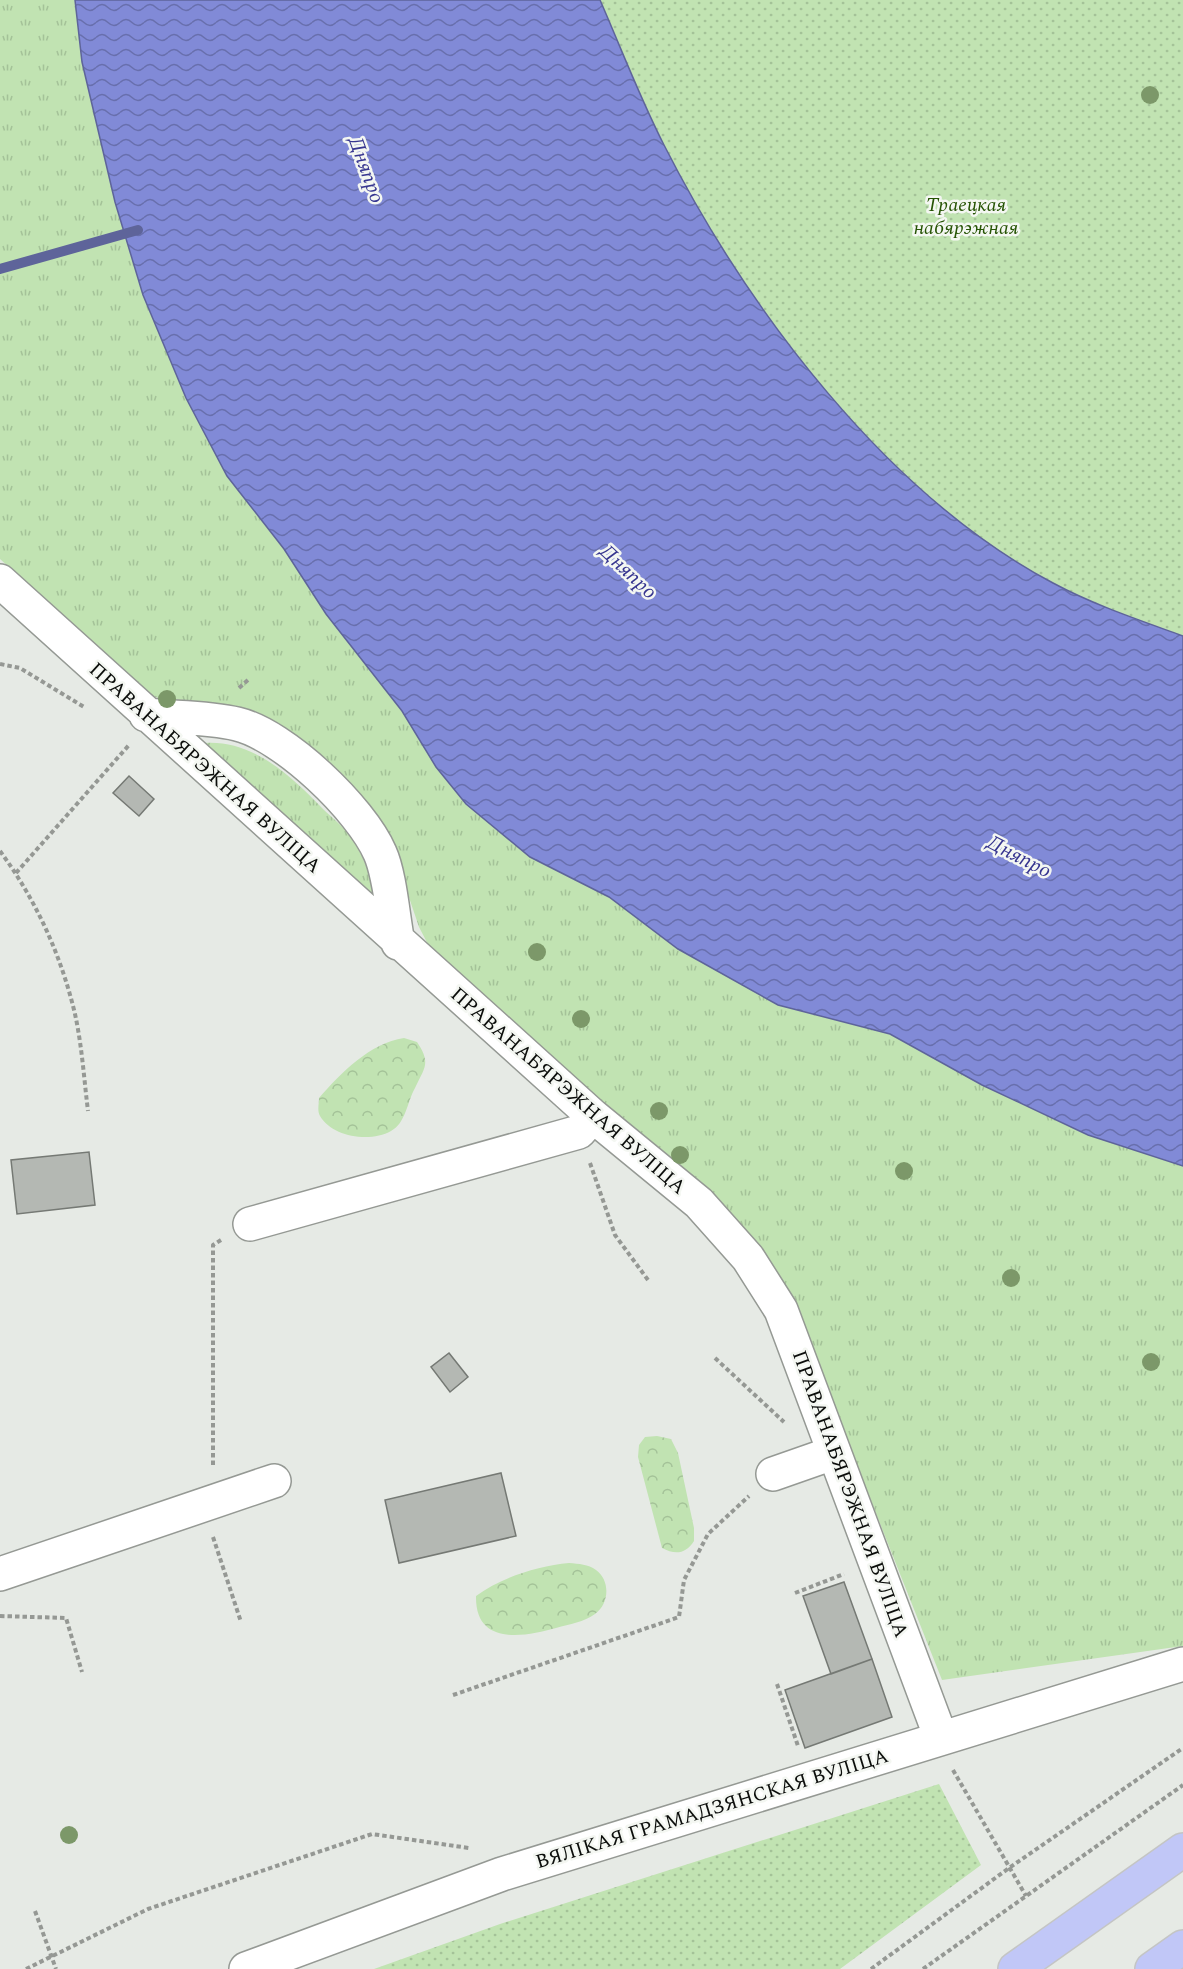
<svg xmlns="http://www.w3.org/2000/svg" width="1183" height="1969" viewBox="0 0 1183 1969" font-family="Spectral,serif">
<defs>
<pattern id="grass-tufts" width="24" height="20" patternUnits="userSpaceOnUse" patternTransform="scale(1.5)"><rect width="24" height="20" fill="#c1e3b2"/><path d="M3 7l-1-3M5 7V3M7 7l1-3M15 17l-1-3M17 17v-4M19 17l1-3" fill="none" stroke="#a4c298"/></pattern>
<pattern id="forest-crowns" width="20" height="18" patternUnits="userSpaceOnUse" patternTransform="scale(1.5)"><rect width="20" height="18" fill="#c1e3b2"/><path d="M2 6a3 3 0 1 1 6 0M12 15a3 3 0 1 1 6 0" fill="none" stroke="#a4c298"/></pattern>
<pattern id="park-dots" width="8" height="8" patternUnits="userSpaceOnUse" patternTransform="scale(1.5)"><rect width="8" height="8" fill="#c1e3b2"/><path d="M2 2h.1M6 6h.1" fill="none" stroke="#a4c298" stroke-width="1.8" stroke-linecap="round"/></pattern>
<pattern id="water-waves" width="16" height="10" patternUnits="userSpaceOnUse" patternTransform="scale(1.5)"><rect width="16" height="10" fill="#818ad7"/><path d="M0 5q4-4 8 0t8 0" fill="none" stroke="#686fad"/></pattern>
</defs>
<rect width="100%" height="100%" fill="#e6eae5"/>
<!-- grass -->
<path fill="url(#grass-tufts)" d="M0,0h75l7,62 33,140 28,93 43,103 41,78 57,73 42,65 76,97 34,56 30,37 64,53 79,40 69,52 100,56 112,29 92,51 106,50 95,31v480l-241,34 -143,-361 -207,-226 -158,-137 -15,-29 -24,-71 -40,-64 -163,-82 -42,-15 -150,-136z
M205,743c49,-3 87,34 118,66 8,8 19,16 26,26 14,18 20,38 27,59l-7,5 -168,-147z"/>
<!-- forest -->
<path fill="url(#forest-crowns)" d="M404,1038l13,4c14,21 8,25 -2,46 -8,14 -9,35 -24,43 -21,12 -59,6 -71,-15 -3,-5 -1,-12 -1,-18 22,-25 51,-55 85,-60z
M657,1436l14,3 7,14 16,75v13c-8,13 -19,14 -32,7l-24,-91 1,-12 6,-8z
M569,1563c10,1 19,1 27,7 14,10 14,33 -1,44 -11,8 -25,10 -39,14 -32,9 -81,18 -80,-32 26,-19 62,-30 93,-33z"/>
<!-- park -->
<path fill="url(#park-dots)" d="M600,0h583v636c-44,-16 -89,-31 -130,-53 -166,-88 -305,-273 -389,-438 -24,-47 -43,-97 -64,-145z
M939,1784l42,81 -141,104h-466l126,-45z"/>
<!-- water -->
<path fill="url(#water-waves)" stroke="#5e649a" stroke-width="1.5" d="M75,0h525c21,48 40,98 64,145 84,165 223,350 389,438 41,22 86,37 130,53v530l-95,-31 -106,-50 -92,-51 -112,-29 -100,-56 -69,-52 -79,-40 -64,-53 -30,-37 -34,-56 -76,-97 -42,-65 -57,-73 -41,-78 -43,-103 -28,-93 -33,-140z"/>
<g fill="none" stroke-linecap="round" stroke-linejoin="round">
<!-- stream -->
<path stroke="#5e649a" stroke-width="10" d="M0,269l138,-39"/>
</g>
<!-- building -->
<path fill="#b4b8b3" stroke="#757974" stroke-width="1.5" d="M129,776l25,23 -15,17 -26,-23z
M89,1152l6,53 -78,9 -6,-54z
M449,1353l19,24 -18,15 -19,-25z
M501,1473l15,63 -117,27 -14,-63z
M844,1582l28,77 -41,15 -28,-78z
M872,1659l20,58 -87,31 -20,-58z"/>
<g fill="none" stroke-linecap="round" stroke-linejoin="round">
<defs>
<path id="minor" d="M0,581l593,535 106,87 49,55 33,52 160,428
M146,715c29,3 62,2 91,9 47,11 124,85 143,129 10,22 13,64 18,90
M250,1224l329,-92 14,-16
M773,1474l60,-21
M0,1574l274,-93
M246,1969l256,-95 681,-210"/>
<path id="major" d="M1015,1969l168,-119
M1152,1969l31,-22"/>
</defs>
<!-- minor casing -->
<use href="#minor" stroke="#959994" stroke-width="36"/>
<!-- major casing -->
<use href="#major" stroke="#c4c5c4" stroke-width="36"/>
<!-- path -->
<path stroke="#959894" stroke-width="4" stroke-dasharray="4.5 3" stroke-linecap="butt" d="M0,664l20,4 64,39
M239,688l10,-9
M0,851c36,49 61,104 75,163 7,32 9,65 13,97
M16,873l113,-128
M590,1163l25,72 33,45
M715,1358l69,64
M213,1465v-220l8,-5
M213,1537l28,85
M795,1593l49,-19
M0,1616l66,2 16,54
M777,1684l21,62
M453,1695l226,-78 5,-37 24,-46 41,-38
M953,1770l73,126
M35,1911l21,58
M26,1969l122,-60 224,-75 97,14
M871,1969l138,-101 174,-120
M923,1969l260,-184"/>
<!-- minor -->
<use href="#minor" stroke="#fff" stroke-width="33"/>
<!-- major -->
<use href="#major" stroke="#c1c7f7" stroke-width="33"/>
</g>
<!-- trees -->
<g fill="#7c9869">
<circle cx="1150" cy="95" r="9"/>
<circle cx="167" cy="699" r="9"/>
<circle cx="537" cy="952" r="9"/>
<circle cx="581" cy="1019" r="9"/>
<circle cx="659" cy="1111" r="9"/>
<circle cx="680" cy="1155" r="9"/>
<circle cx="904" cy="1171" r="9"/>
<circle cx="1011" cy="1278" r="9"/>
<circle cx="1151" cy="1362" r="9"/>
<circle cx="69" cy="1835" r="9"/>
</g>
<g text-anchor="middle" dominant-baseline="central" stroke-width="5" stroke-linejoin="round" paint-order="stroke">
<!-- park labels -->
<g font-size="20" font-style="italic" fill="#265404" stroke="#f4f7f2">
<text x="966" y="205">Траецкая<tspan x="966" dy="23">набярэжная</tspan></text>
</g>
<!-- street labels -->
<g font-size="20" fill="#0b0d0b" stroke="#f4f7f2">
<text transform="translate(205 768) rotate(42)">ПРАВАНАБЯРЭЖНАЯ ВУЛІЦА</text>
<text transform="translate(568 1091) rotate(41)">ПРАВАНАБЯРЭЖНАЯ ВУЛІЦА</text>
<text transform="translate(850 1494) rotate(70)">ПРАВАНАБЯРЭЖНАЯ ВУЛІЦА</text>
<text transform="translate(712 1809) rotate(-17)">ВЯЛІКАЯ ГРАМАДЗЯНСКАЯ ВУЛІЦА</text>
</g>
<!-- water labels -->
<g font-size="21" font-style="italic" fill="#373690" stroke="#f4f7f2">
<text transform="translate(366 170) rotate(70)">Дняпро</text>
<text transform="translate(628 572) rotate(43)">Дняпро</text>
<text transform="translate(1019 857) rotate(27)">Дняпро</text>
</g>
</g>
</svg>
